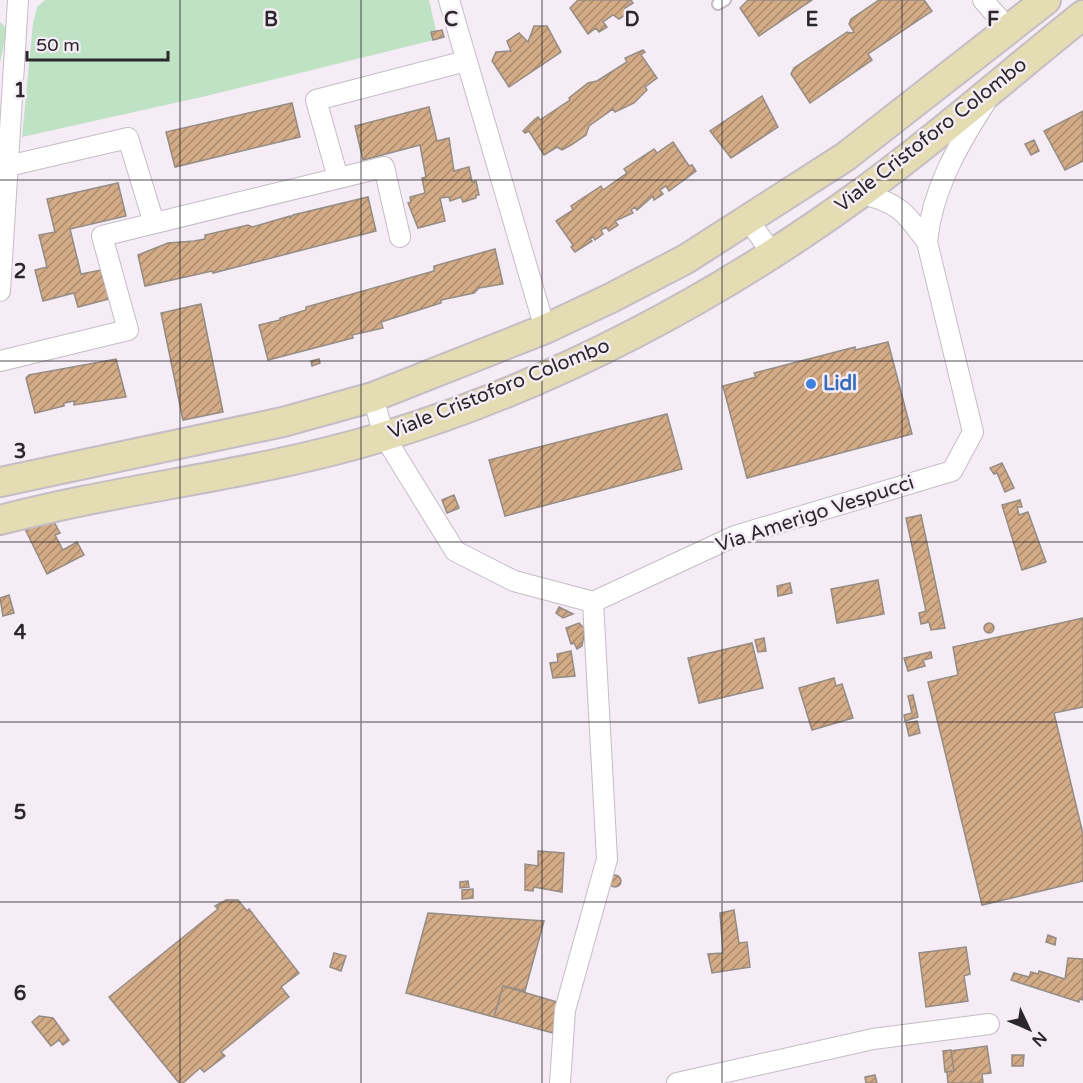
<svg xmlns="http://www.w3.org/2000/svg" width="1083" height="1083" viewBox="0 0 1083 1083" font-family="'Varela Round',sans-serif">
<defs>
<pattern id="building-hatch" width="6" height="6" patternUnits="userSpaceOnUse" patternTransform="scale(1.5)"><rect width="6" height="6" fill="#d3ab86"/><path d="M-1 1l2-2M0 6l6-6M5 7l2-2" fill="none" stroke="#ab8b6e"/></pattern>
</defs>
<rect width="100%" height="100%" fill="#f5ecf5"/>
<!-- green -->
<path fill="#bfe1c4" d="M45,0h384l9,39 -232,57 -184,41 11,-114 4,-16z
M0,22l7,7 -7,34z"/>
<!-- building -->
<path fill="url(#building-hatch)" stroke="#948c85" stroke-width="1.5" d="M578,0h53l2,3 -8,5 3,5 -9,6 -6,-4 -10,7 4,5 -8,5 -3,-4 -8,6 -18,-26z
M748,0h64l-53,36 -19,-28z
M879,0h45l8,11 -64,43 4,6 -62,43 -19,-29 3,-6 53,-36 4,1 3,-1 -5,-8 2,-5z
M534,26h13l14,26 -52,35 -17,-26 4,-9 15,-1 -4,-10 12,-8 9,9z
M442,30l2,7 -11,3 -2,-8z
M643,50l2,2 -4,3 16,23 -12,9 2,3 -13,13 -19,9 -2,-3 -24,17 -3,9 -15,10 -9,5 -5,-3 -13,8 -15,-24 -4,2 -2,-2 12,-12 3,-2 2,3 30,-20 -1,-2 19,-15 9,-2 30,-19 -2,-4z
M762,96l16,31 -47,31 -21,-27z
M292,103l8,34 -125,30 -9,-35z
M429,107l8,34 12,-3 5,33 15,-4 3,15 4,-1 3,14h-3v3l-13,4 -2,-5 -11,4 -1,-4 -9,1 5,23 -27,7 -10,-25 3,-1 -1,-5 15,-4 -3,-15 4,-1 -6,-32 -57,15 -8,-34z
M1083,111v50l-18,9 -21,-39z
M1034,140l5,11 -8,4 -6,-11z
M673,142l16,24 3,-1 4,6 -27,20 -3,-5 -6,4 3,4 -9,6 -1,-4 -16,14 -2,-3 -4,3 2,3 -18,8 3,4 -9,6 -3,-4 -5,3 2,4 -8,6 -2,-3 -3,2 2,2 -17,11 -4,-5 2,-2 -17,-24 17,-11 -2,-4 30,-20 2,4 24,-17 -3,-4 30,-20 3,4z
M118,183l8,33 -56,13 11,45 20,-4 8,29 -31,8 -4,-14 -31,8 -8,-31 12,-3 -8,-32 16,-3 -8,-33z
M368,197l8,34 -163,42 -1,-2 -67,15 -7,-31 30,-12 26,-2 11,-2v-4l43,-10 4,2 38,-11v2l3,-3z
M495,249l8,35 -24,4 -5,5 -33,7v3l-60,19 2,6 -31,7 1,3 -85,22 -9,-35 21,-5v-2l26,-8v-3l128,-36v-5z
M201,304l22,108 -40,8 -22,-107z
M888,342l24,92 -165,44 -24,-92 33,-9 -2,-4 101,-26v3z
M116,359l10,38 -52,8v-4l-10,2v3l-29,7 -9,-35 3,-3z
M319,359l1,4 -8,3 -1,-5z
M667,414l15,55 -177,47 -16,-56z
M1002,463l12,25 -9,4 -8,-19 -3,1 -4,-6z
M454,495l5,13 -12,5 -5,-13z
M1020,500l2,7h-5l2,8 9,-3 18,50 -24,8 -20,-65z
M921,515l24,113 -14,2 -2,-8 -8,2 -2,-11 7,-2 -20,-93z
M52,518l8,15 -5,2 8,15 14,-8 7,13 -37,19 -22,-45z
M878,580l6,34 -47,9 -6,-34z
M790,583l2,10 -14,3 -1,-10z
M9,595l5,18 -11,3 -3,-18z
M559,607l14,7 -10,4 -7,-5z
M1083,618v89l-29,6 29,121v47l-101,24 -54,-223 30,-7 -5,-28z
M984 628a5 5 0 1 1 10 0a5 5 0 1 1-10 0Z
M579,623l6,6 -3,17 -5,3 -3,-6 -3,1 -5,-16z
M764,638l2,13 -8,1 -3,-12z
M752,643l11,45 -64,15 -11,-45z
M571,651l4,25 -22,2 -3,-15 8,-1 -1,-8z
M931,652l1,6 -9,2 2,6 -17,5 -4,-13z
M834,678l2,8 6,-2 11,34 -41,12 -13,-42z
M913,695l5,22 -13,4 -1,-6 8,-2 -4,-17z
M917,721l3,12 -11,3 -3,-13z
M538,851l26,2 -2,39 -28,-5 -1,4 -8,-1v-26l13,2z
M609 881a6 6 0 1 1 12 0a6 6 0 1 1-12 0Z
M468,881l1,6 -9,1v-6z
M473,889v9l-11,1v-9z
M226,900h12l9,11 2,-2 50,64 -18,14 8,10 -68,55 4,4 -21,16 -4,-4 -17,15h-4l-70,-86 109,-88 -3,-3z
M734,910l5,33 8,-1 3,25 -38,6 -4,-19 15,-1 -3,-40z
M428,913l116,8 -19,70 -22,-5 -9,31 -88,-24z
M1048,935l8,3 -1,7 -9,-3z
M966,947l4,27 -6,2 4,25 -42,6 -7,-54z
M334,953l12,3 -5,15 -11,-4z
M1068,958l15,1v41l-4,-1v3l-68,-22 3,-7 15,4 2,-5 7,2 1,-3 26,8z
M503,986l54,16 -4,31 -59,-16z
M39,1016l14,2 16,22 -6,5 -4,-5 -8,6 -19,-24z
M987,1046l4,27 -9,1 1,9h-35l-1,-11 7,-1 -3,-20z
M951,1050l3,21 -9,1 -2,-21z
M1012,1055h12l-1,11h-11z
M875,1075l2,8h-11l-1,-6z"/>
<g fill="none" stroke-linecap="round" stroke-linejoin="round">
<defs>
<path id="service" d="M718,4l7,-4"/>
<path id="minor" d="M449,0l96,329
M983,0l26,30
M8,166l120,-28 26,85
M338,178l-22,-78 150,-39
M861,194c36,7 45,19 66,48
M749,221l23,32
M0,291l18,-291
M0,361l128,-31 -26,-94 282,-69 16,70
M373,397l11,39 71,115 59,30 79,21 142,-66 217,-65 21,-39 -46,-190c5,-52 30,-95 58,-139
M560,1083l5,-73 42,-151 -14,-257
M677,1083l196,-44 116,-15"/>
<path id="secondary" d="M0,482l283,-60 90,-25 172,-68 66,-31 75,-39 159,-102 201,-157
M0,520c126,-33 257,-45 382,-83 172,-52 337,-140 482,-246 76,-55 146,-118 219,-176"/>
</defs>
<!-- service casing -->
<use href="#service" stroke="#c5bdc5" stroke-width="14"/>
<!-- minor casing -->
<use href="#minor" stroke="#c5bdc5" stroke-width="22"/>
<!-- secondary casing -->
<use href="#secondary" stroke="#c5bdc5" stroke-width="32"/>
<!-- service -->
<use href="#service" stroke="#fff" stroke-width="10"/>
<!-- minor -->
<use href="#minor" stroke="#fff" stroke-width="20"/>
<!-- secondary -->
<use href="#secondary" stroke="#e4dcb2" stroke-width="28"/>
</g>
<!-- grid -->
<path fill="none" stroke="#2b282b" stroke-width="1.5" stroke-opacity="0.55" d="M180,0v1083M361,0v1083M542,0v1083M722,0v1083M902,0v1083M0,180h1083M0,361h1083M0,542h1083M0,722h1083M0,902h1083"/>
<!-- markers -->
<circle fill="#3f7fe0" stroke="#f5ecf5" stroke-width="2" cx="811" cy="384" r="6"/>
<g text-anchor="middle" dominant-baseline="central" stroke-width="5" stroke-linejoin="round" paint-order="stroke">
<!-- street labels -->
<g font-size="20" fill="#2b282b" stroke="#f5ecf5">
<text transform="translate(931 135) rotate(-38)">Viale Cristoforo Colombo</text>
<text transform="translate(499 389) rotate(-22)">Viale Cristoforo Colombo</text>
<text transform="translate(815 514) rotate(-18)">Via Amerigo Vespucci</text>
</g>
<!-- shop labels -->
<g font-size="20" font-weight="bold" fill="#366cbe" stroke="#f5ecf5" text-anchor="start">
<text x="823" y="384">Lidl</text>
</g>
</g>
<g font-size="20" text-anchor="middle" font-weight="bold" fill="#2b282b" stroke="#f5ecf5" stroke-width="5" stroke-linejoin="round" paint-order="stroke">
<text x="271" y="26">B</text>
<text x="451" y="26">C</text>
<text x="632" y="26">D</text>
<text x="812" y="26">E</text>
<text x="993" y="26">F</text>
<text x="20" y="97">1</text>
<text x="20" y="278">2</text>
<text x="20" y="458">3</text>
<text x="20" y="639">4</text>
<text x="20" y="819">5</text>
<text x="20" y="1000">6</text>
</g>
<!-- north arrow -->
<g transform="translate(1029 1029) rotate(134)" stroke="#f5ecf5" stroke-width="4.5" paint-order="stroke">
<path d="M0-4.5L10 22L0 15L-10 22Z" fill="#2b282b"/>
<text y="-9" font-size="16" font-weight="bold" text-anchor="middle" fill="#2b282b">N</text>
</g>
<!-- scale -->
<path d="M27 51v9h141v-9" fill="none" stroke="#2b282b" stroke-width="3"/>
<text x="36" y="51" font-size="18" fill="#2b282b" stroke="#f5ecf5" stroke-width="4.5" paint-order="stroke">50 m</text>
</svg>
